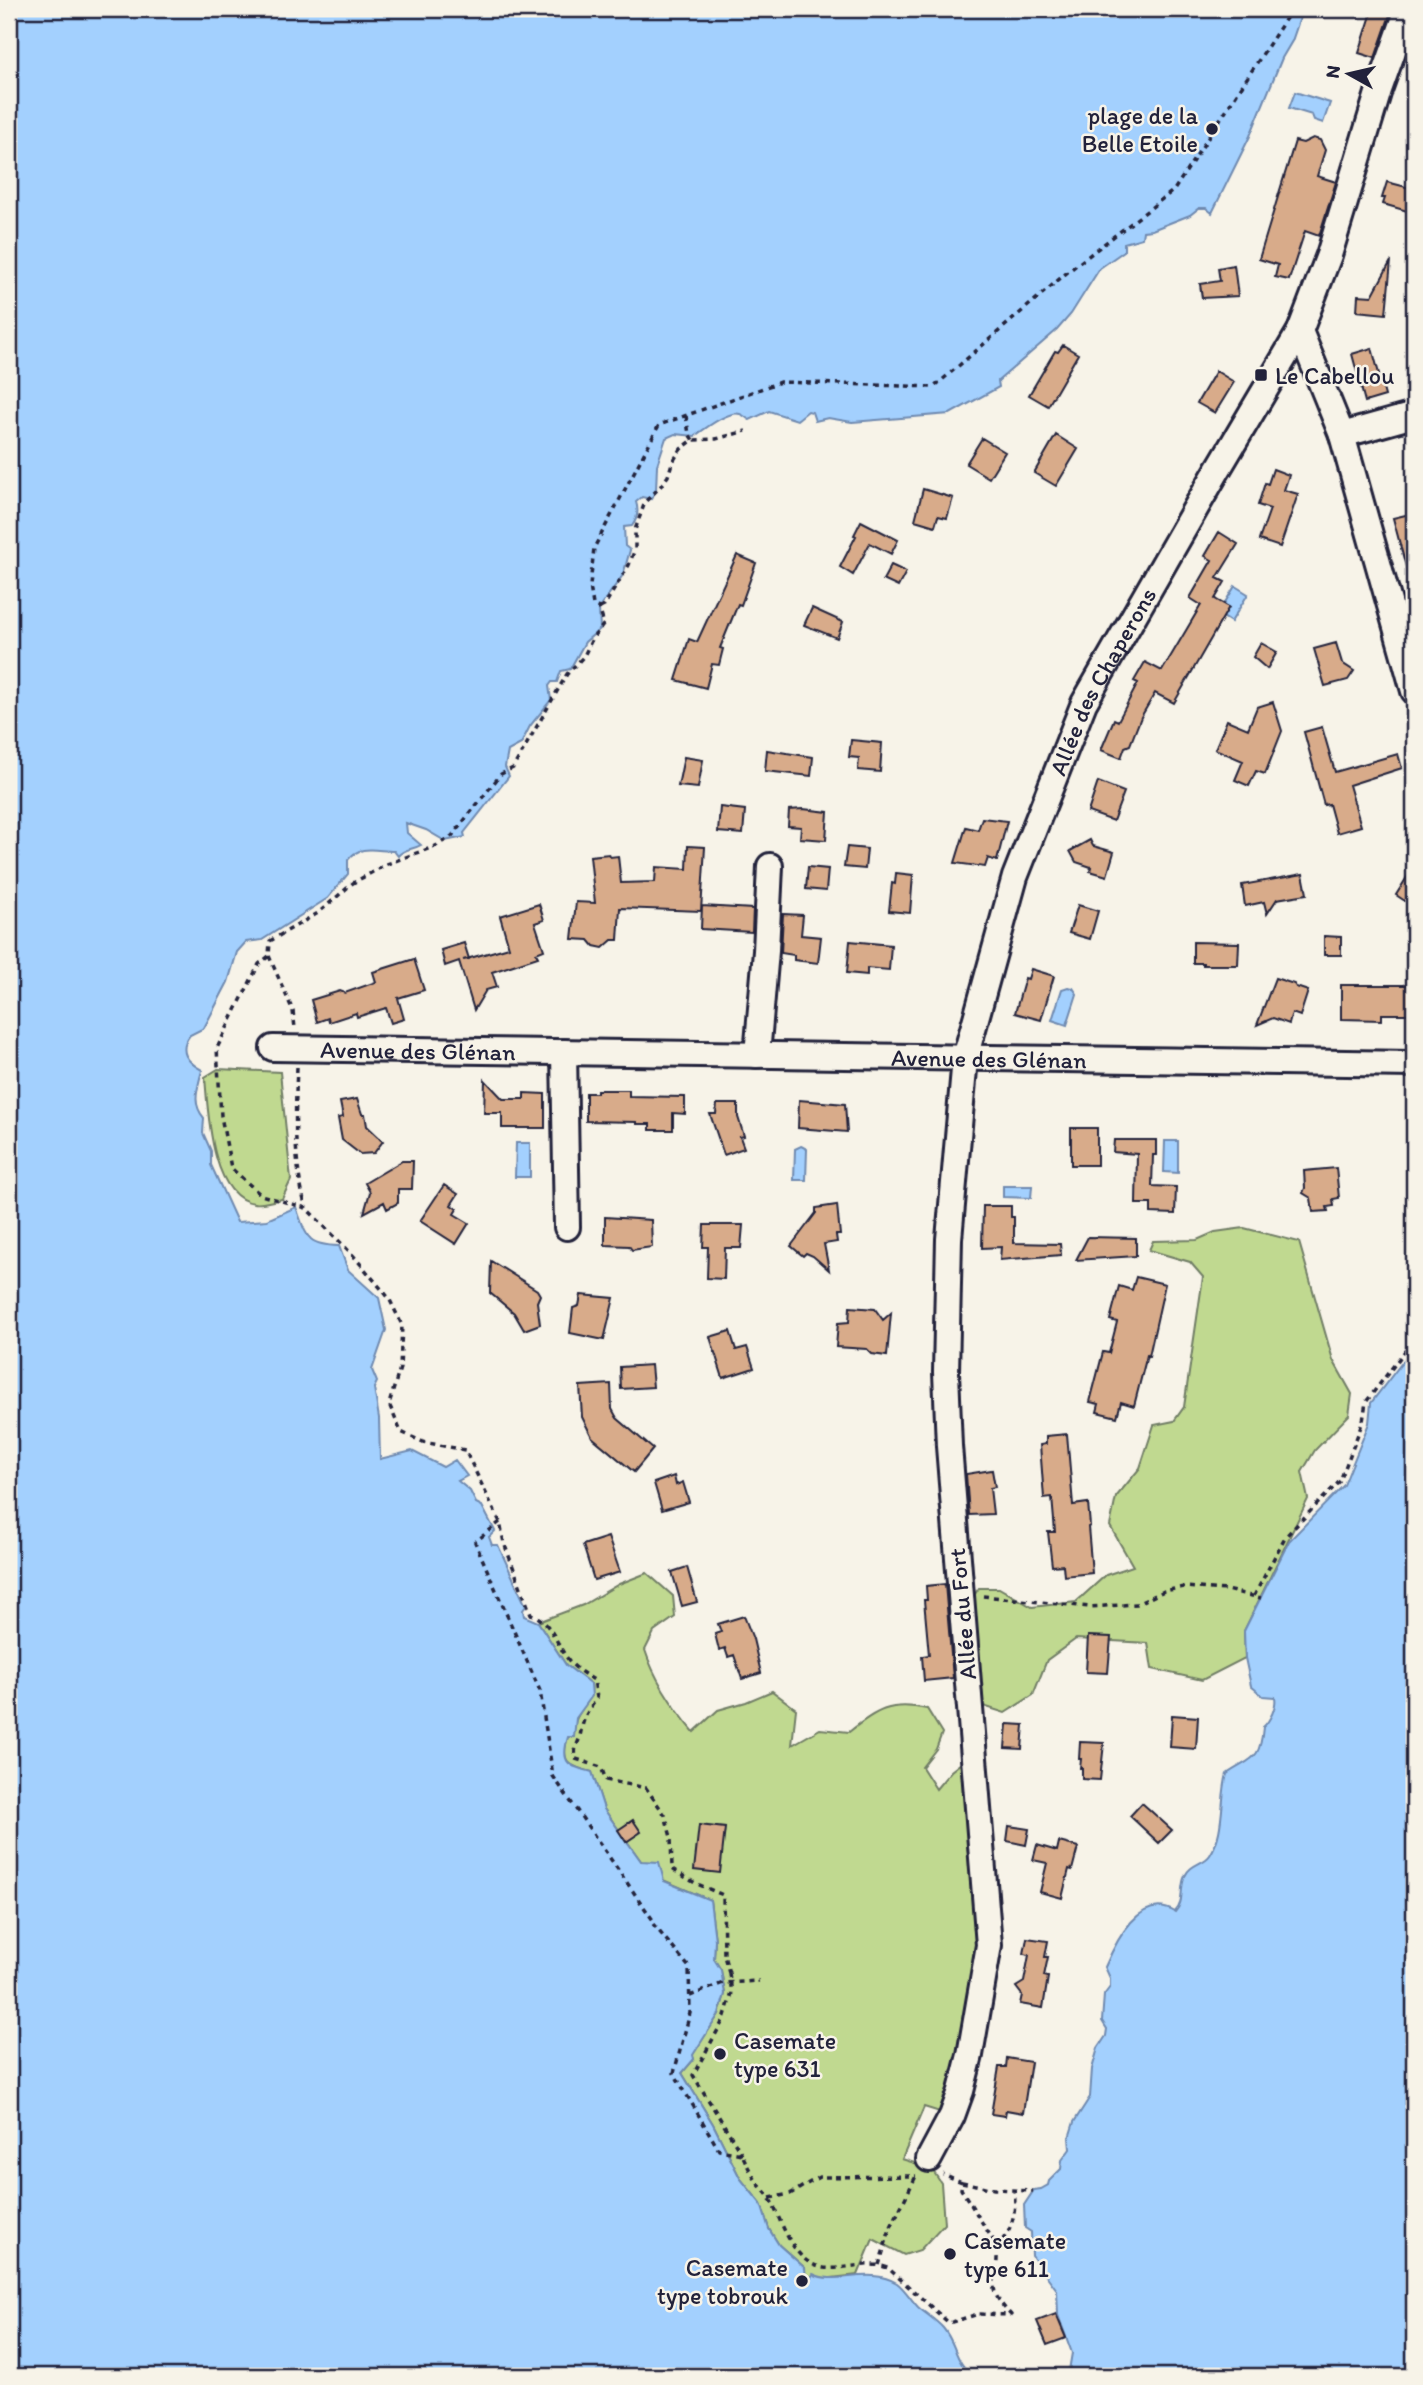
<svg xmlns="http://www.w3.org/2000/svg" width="1423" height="2385" viewBox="0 0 1423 2385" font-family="Itim,sans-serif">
<rect width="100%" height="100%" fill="#f7f3e8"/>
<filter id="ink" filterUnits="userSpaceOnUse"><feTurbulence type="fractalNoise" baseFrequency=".0143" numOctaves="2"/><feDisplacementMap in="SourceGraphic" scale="14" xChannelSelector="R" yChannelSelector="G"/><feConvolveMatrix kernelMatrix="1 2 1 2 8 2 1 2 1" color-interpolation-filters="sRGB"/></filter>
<g filter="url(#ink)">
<!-- green -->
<path fill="#c0d990" stroke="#717e66" stroke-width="2" d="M218,1069l62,3 11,108 -9,19c-8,1 -20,6 -28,4 -43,-5 -46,-92 -49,-126z
M1244,1228l55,14 34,118 19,34 -3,21 -34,35 -13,22 6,27 -64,132 1,27 -43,22 -50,-11 -4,-26 -72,-4 -29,21 -14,35 -28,18 -28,-9 -10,-98 12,-18h20l33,19 44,-5 30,-27 27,-9 -23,-40 6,-29 24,-29 14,-43 20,-4 10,-14 19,-130 -13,-15 -41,-12 4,-9 44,-1 18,-8z
M647,1573l26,23 2,21 -21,15 -9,18c10,31 28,57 49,82l24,-22 28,-8 26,-11 24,18 -4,36 28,-16 29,3c27,-22 42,-31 78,-23l15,24 -6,16 -14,18 14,22 15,-18 14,-11 10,95 2,120 -34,138 -19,-6 -22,52 29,9 10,15 3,41 -24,26 -16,5 -31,-16 -15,36 -36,4 -17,-2v-9l-26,-23 -10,-16 -8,-25 -21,-26 -27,-54 -31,-51 12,-14 -2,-4 27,-41 6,-20 -4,-24 -7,-11 1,-19 -5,-40 -47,-20 -22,-19 -37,-52 -12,-37c-24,-7 -32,-9 -24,-36l6,1c0,-5 0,-12 2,-17 4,-12 18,-20 15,-36l-25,-19 -28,-43 45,-17 36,-21z"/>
<!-- water -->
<path fill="#a3d0fe" stroke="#6f8ab0" stroke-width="2" d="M9,9h1294l-11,32 -10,17 -32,78 -38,77 -6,-5h-7l-9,7 -38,15 -9,1 -1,7 -18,5v8l-24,17 -29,46 -14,16 -59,51 1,6 -49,27 -98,8 -24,-4 -13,3 -3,-9 -4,-1 -11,9 -28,-9 -19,9c-4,-2 -6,-5 -10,-6 -11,-4 -36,15 -45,22l-20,-2 -9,4 -9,27 -1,26 -5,8 -9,-2 -6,5c3,9 2,16 -4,24l-8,1 1,19 5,4 -7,25 -24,33 1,21 -15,13 -15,27 -9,2 -4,11h-5l-3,4 2,14 -21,26 -9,18 -13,7 -3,16 4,9 -45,57 1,4 -20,4 -19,-11 -20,-7 1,10 14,12c-8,5 -17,3 -23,11l-4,-5c-18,0 -34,-7 -46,9v14l-20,24 -66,42 -16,2 -9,10 -9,30 -24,46 -14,7c-12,16 -3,27 12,35 -4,18 -11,33 2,48l-1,15 8,18v14l26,57 30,-2 29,-13c11,29 9,38 43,39l9,24 31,28 7,32 -14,40 5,12 -3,6 5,30 1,41 32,-8 31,16 12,-7 12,16 -9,5 12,10 6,12 6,3 13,25 -6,6 3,8h6l28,61 -3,4 1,6 14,6 28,43 25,19 1,12 -16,22 -2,19h-6c-8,26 0,29 24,35l12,37 37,52 18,1 5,19 46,19 5,40 -1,19 7,11 4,24 -6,20 -26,41 1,4 -12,14 31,51 27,54 21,26 8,25 10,16 26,23 1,10 4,1 3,-5c22,12 56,-8 84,9 8,6 14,17 21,24 8,7 18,13 25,21 14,16 11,35 31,48h-965z
M1295,92l35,11 -7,20 -9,-3 -2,-5 -23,-7z
M1235,586l13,8 -17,28 -13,-8z
M1068,987l5,1 4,6 -10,31 -15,-5 10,-31z
M1165,1141h13v32l-14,-1z
M516,1143h14v34h-15z
M801,1146l6,3 -1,31h-12l1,-31z
M1003,1186h29l-1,12 -28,-1z
M1414,1347v1029h-346l4,-23 -14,-38 -1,-25 -25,-34 -1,-24 -6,-4 -1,-23 10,-15 7,-1 7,-4 1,-4 12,-12 1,-9 8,-11 -1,-11 5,-16 16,-25 2,-28 6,-21 8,-12 1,-7 -5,-8 2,-26 6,-8v-9l-5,-11c11,-26 35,-75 70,-55 10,-10 4,-24 10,-36 5,-12 19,-12 25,-21 15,-23 10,-56 17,-81 25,-17 33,-12 36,-47 7,-6 14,-21 12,-30l-12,-1 -12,-10 -6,-28 -1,-27 45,-90 55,-56 25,-62 2,-20z"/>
<!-- building -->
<path fill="#d8ab8a" stroke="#22223b" stroke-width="2" d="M1373,9h19l-17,49 -16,-5z
M1313,138l7,2 5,10 -8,26 19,6 -17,54 -14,-5 -16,49 -14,-3 3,-12 -19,-6 36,-118 8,2z
M1387,182l27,7v24l-31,-9 2,-6h-3z
M1391,261l-5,53 -29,-3 1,-16 14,1z
M1234,265l4,31 -36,2 -2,-14 20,-3 -2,-13z
M1063,345l15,9 -30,52 -19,-11 26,-44 3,1z
M1372,348l13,48 -20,6 -13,-48z
M1216,371l18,11 -19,31 -18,-10z
M1056,435l22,14 -22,37 -22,-13z
M982,438l23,14 -16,26 -23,-14z
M1273,469l16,6 -5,15 14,4 -18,53 -21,-7 11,-31 -12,-4 7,-22 3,1z
M923,489l30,9 -6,20 -9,-2 -3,10 -20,-6z
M1414,513v68l-4,1 -17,-64z
M861,521l37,19 -7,14 -21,-11 -17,32 -13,-8 16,-31 -2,-1z
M1219,532l19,12 -21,34 8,4 -10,17 14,8 -55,96 -19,-10 -14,24 -11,28 -5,2 -4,11 -20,-8 13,-31 4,2 20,-38 -4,-2 11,-19 17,9 39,-66 -11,-7 22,-38 -7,-4z
M737,555l19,8 -15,42 -3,-1 -18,44 3,1 -4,16 -7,-1 -6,24 -30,-8 13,-41 8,3z
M891,565l15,7 -8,15 -15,-7z
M812,608l31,14 -6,16 -33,-13z
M1261,643l16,9 -10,17 -14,-12z
M1336,643l6,20 12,8 -6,9 -23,6 -11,-37z
M1273,702l9,29 -17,43 -9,-3 -7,15 -14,-6 8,-19 -28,-12 12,-29 21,9 9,-22z
M1322,727l13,45 63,-18 4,14 -53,17 12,41 -24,7 -8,-29 -5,1 -20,-73z
M851,740l31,3 -2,29 -22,-2 1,-12 -10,-1z
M767,750l46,7 -2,19 -46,-5z
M684,757l19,3 -5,28 -20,-2z
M1098,782l26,10 -11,29 -25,-9z
M720,807l25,3 -2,24 -25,-2z
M803,809l25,3 -2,28 -26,-2 1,-11 -13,-1 1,-16z
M982,818l25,3 -10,40 -9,-3 -3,9 -30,-4 11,-36 12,3z
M1090,840l3,6 21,6 -7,24 -17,-5 1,-4 -15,-5 -6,-11z
M688,846l17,1 -4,64 -81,-3 -2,32h-6l-9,8 -9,-2 -5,-6 -17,-1 4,-37 19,1 -5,-47 19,-2 1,3 8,-1 3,27 34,-1 1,-15 31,2z
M847,847l20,2 -2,20 -21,-2z
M1414,866v41l-18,-12z
M808,867l20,2 -2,22 -20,-2z
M896,873l17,2 -3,38 -21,-2 3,-28 3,1z
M1303,874l4,20 -30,5 -10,15 -3,-12 -19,4 -3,-21z
M539,904l5,16 -9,3 9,27 -8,3 2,4 -46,15 5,15 -11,3 -12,20 -15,-49 -14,5 -4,-16 23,-7 5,16 -6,1 46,-13 -9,-31z
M1078,905l20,6 -8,28 -21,-6z
M702,906l51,3 -1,23 -51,-3z
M783,914l20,1 -2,20 20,2 -3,26 -24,-3v-5l-13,-2z
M1324,936l17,1v18h-17z
M850,941l41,4 -2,25 -22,-2v7l-20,-2z
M1193,942l46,1 -1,22h-35v-2h-10z
M414,959l10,31 -26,8 6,21 -13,4 -5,-15 -29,9 -1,-4 -27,9 -1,-4 -11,4 -6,-22 29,-9 5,2 31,-11 -3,-10z
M1031,969l23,7 -13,44 -26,-7 10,-35 3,1z
M1275,978l19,6 2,3 12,4 -8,25 -8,-3 -3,11 -16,-6 -16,7z
M1341,985h73v29h-32v6l-41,-1z
M485,1080l18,19h21v-6l21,1v34h-43v-15h-18z
M597,1090h32v6l56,1v17l-12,-1v17h-23v-6h-13v-2l-51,-1v-28h11z
M357,1099l5,15h3l2,12 16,15 -9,12 -14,1 -18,-14 -4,-22 5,-1 -3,-15z
M799,1100l46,4 2,28 -49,-4z
M717,1104h21v13l6,19 -4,1 4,11 -20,7 -14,-41h6z
M1071,1128h26v37h-26z
M1114,1140h42v15h-3l-1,31 24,1 -1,27 -24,-1v-9h-15l1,-50 -24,-2z
M402,1161h11l-1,28h-14v14l-11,6 -3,-7 -20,11 6,-21 -5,-9z
M1336,1168l3,30 -6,1 1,7 -7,1 1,4 -15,1 -2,-14 -8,-5 2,-5 -1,-17z
M444,1185l14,9 -7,11 6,4 -3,5 15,9 -13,21 -36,-23z
M837,1205l3,30h-4l1,7 -13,2 5,26 -16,-14 -7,-3 -3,3 -12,-10 25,-33v-5z
M983,1206h28v11h3v26l46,1 1,11 -61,5 1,-13 -19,1z
M605,1217l46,3 1,27 -20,3 -3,-4 -24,-1z
M704,1225h39l-2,23h-16l-1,31 -17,-1 1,-31h-5z
M1088,1237l48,1v18l-60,4z
M491,1261l46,29 3,5 -3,7 3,22 -16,6 -10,-17 -24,-20z
M1136,1277l29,7 -16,72 -2,-1 -13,51 -13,-4 -4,15 -20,-5 2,-8 -9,-2 13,-50 6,1 8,-31 -7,-2 9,-34 13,4z
M581,1295l33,3 -10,42 -34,-7 3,-25 6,-2z
M850,1307l25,2 8,11 8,-7 -4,43 -15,-2 -5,-5 -31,-2 2,-24 11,-1z
M730,1331l6,19 11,-3 7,21 -31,10 -13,-41z
M651,1365l2,22 -32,2 -1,-22z
M611,1384l1,25 5,9 36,31 -19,23 -42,-35 -10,-20 -2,-31z
M1067,1434l6,71 15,-2 2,23 -2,1 4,46 -28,3 -1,-11 -11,1 -4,-34h7l-3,-35 -8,1 -4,-53 6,-1v-8z
M992,1470l3,17 -5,1 3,26 -24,1 -3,-41z
M674,1476l2,9 7,-3 6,20 -27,8 -8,-27z
M608,1537l12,35 -26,8 -11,-35z
M687,1567l10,35 -15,4 -10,-34z
M945,1584l8,94 -29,3 -2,-25 7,-1 -5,-55h3l-1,-14z
M744,1616l9,23 8,34 -19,6 -8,-24 -6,2 -3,-9 -6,2 -4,-16 6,-2 -3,-8z
M1088,1636l23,1 -3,36 -22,-1z
M1172,1715l26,2 -2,32 -26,-2z
M1007,1724l17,1 -2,24 -17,-1z
M1080,1742l24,1 -4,37 -18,-1v-11h-2l1,-9h-2z
M1142,1803l30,27 -13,13 -29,-27z
M633,1820l8,12 -15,10 -8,-12z
M699,1825l26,3 -5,45 -26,-3z
M1009,1826l20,3 -3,16 -19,-4z
M1059,1842l19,5 -6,23 -3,-1 -7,29 -22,-6 7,-29 -14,-3 4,-15 20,6z
M1027,1938l21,3 -3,16h3l-4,19 4,1 -5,31 -23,-4 2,-9 -6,-8 8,-5 5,-27 -5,-1z
M1007,2058l24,4 -8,51 -17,-3 -1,6 -14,-2 8,-47h7z
M1056,2314l10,24 -19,7 -10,-24z"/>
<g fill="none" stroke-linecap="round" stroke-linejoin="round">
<defs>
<g id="minor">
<path d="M1300,331l42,104 72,256"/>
<path d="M1342,435l72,-20"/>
<path id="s1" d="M273,1048l1141,16"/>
<path d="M564,1052l3,175"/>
<path d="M757,1055l9,-104 4,-85"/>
<path id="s2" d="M929,2159l23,-43 9,-25 9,-36 19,-110 -40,-499 -3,-74 3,-133 16,-181 50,-181 69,-174 133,-232 83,-140 29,-76 50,-165 29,-81"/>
</g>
</defs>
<!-- minor casing -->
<use href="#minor" stroke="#22223b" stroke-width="30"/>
<!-- path -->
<path stroke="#22223b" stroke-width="3.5" stroke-dasharray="5 5" stroke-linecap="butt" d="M686,416l3,18 4,6
M600,608l4,-2 25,-41 6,-16v-19l10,-28 15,-15 8,-11 4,-13 9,-14 12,-9 23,-1 30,-8
M269,956l24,55 2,17
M297,1067c-2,48 -4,95 9,141
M500,1522l-25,20 65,149 13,85 102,147
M983,1596l106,11 48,-3 27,-13 20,-4 42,3 35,8
M1254,1596l31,-59 55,-56 23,-60 3,-19 48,-63
M653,1924l36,43 1,46 -16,60 45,77 23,4c4,9 9,19 15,28 4,6 10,11 13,17 13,24 22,64 54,69 22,2 43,-8 64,0l61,55 29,-9 33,1c-33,-34 -7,-38 -16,-72l-34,-54 1,-7 -19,-8
M729,1973l-5,-17 -1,-61 -28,-12 -23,-14 -1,-32 -6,-22 -19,-27 -40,-8 -5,-13 -25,-8c-2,-14 1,-11 4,-23 4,-20 5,-20 17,-38l-3,-18c-8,-5 -17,-10 -23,-17 -15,-17 -18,-41 -40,-49l-27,-71 -4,-21 -35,-72 -42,-8 -22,-10 -12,-28 11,-36 2,-43 -13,-27 -37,-44 -46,-46 -45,-13 -30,-27 -10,-52 -4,-68 42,-84 10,-8 1,-15 48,-28 35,-30 34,-19 49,-18 16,-10 49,-62 12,-6 54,-94 17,-18 8,-17 12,-15 -5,-16 -6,-3 -3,-19 4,-38 65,-123 121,-43 154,5 136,-117 104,-80 118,-181
M732,1993l-8,26 -31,56 49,79
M690,1996l33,-13 36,-2
M962,2182l32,7 39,2
M770,2198l20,-4 29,-17 97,-1
M997,2248c15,-15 20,-38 17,-58
M879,2265l11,-36 26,-53"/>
<!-- minor -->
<use href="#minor" stroke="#f7f3e8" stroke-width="24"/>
<!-- path-bridge -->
<path stroke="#22223b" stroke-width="3.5" stroke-dasharray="5 5" stroke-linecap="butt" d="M729,1973l3,20"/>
</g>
</g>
<!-- markers -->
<g fill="#22223b" stroke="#f7f3e8" stroke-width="2.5">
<circle cx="1212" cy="129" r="7"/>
<rect x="1254" y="368" width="14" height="14" rx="3.5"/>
<circle cx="720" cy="2054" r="7"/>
<circle cx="950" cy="2254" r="7"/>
<circle cx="802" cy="2281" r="7"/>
</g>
<g text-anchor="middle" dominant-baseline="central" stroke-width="5" stroke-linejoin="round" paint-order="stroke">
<!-- poi labels -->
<g font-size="24" fill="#22223b" stroke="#f7f3e8" text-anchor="start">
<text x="1198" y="115" text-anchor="end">plage de la<tspan x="1198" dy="28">Belle Etoile</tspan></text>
<text x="1275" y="375">Le Cabellou</text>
<text x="734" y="2040">Casemate<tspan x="734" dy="28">type 631</tspan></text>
<text x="964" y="2240">Casemate<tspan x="964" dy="28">type 611</tspan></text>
<text x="788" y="2267" text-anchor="end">Casemate<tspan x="788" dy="28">type tobrouk</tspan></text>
</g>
<!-- street labels -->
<g font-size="24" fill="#22223b" stroke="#f7f3e8">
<text stroke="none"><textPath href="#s2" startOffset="1516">Allée des Chaperons</textPath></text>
<text stroke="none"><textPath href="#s1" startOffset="145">Avenue des Glénan</textPath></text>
<text stroke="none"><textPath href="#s1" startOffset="716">Avenue des Glénan</textPath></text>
<text transform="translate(962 1614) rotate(-95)">Allée du Fort</text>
</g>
</g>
<!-- margin -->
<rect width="1423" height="2385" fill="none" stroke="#f7f3e8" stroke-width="35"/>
<rect x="18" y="18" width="1388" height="2350" fill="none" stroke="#22223b" stroke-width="2.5" filter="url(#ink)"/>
<!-- north arrow -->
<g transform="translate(1349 74) rotate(278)" stroke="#f7f3e8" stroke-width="5" paint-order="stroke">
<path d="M0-5L12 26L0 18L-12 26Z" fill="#22223b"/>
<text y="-10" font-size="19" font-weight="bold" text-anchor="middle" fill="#22223b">N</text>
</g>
</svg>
